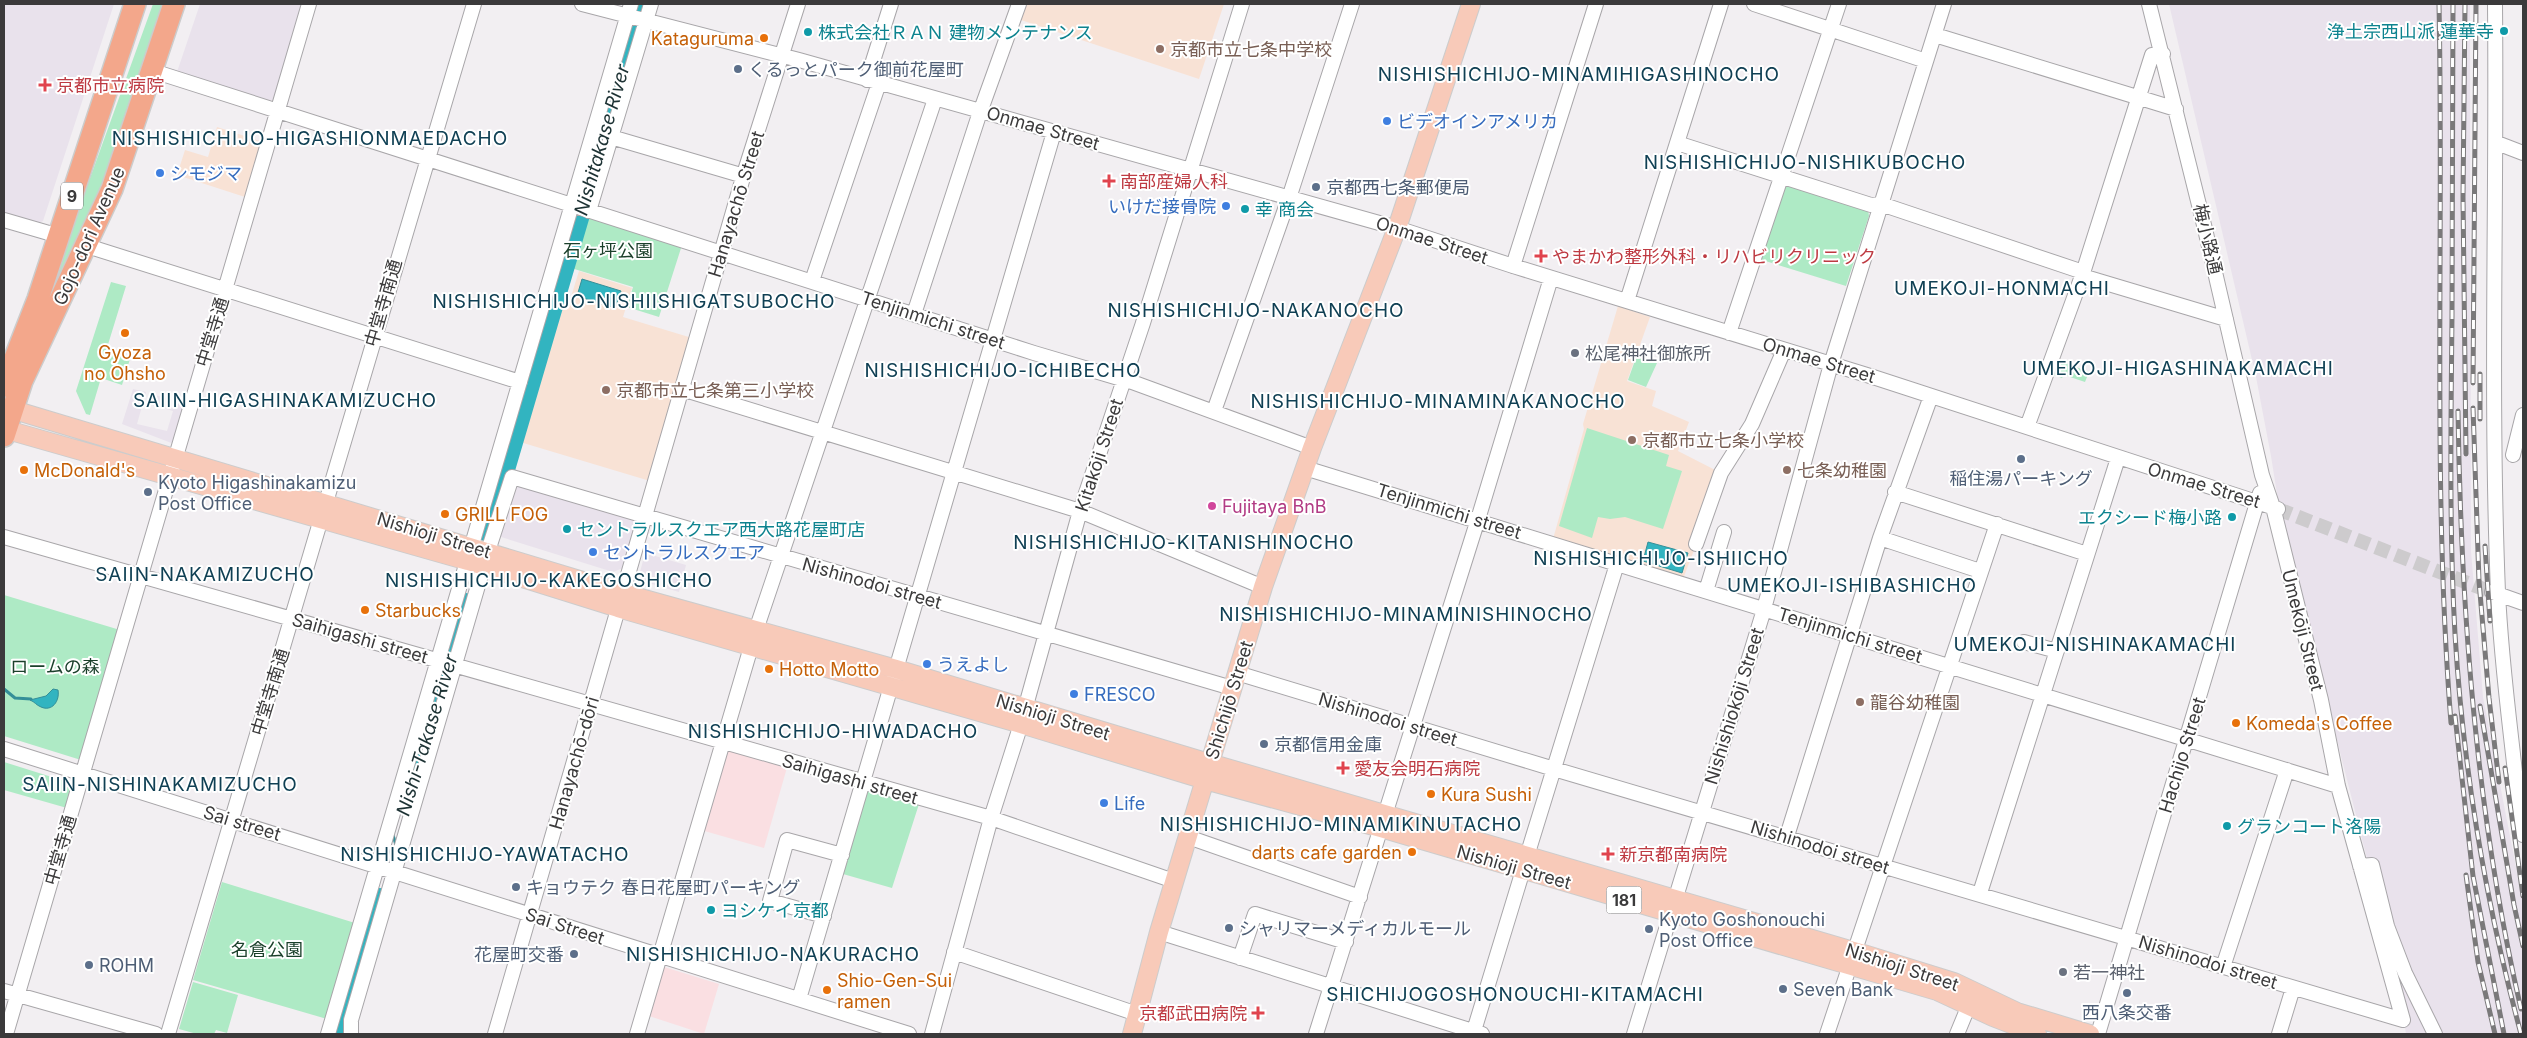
<svg xmlns="http://www.w3.org/2000/svg" width="2527" height="1038" viewBox="0 0 2527 1038" font-family="Inter,'Noto Sans JP',sans-serif">
<rect width="100%" height="100%" fill="#f2eff2"/>
<!-- built -->
<path fill="#e9e2ec" d="M4,4h110l-71,217 -6,3 -33,-10z
M200,4h103l-27,95 -8,2 -91,-29z
M2169,4h301l1,547 12,146 40,206v131h-117l-8,-53 -117,-462 -10,-63 -15,-79z
M133,389l13,3 -9,32 30,7 6,-20 -24,-7 3,-10 34,10 -12,40 -52,-20z
M517,483l115,35 4,7 -13,43 -10,4 -115,-36z
M645,553l41,12 -7,27 -34,-10 -5,-10z"/>
<!-- industrial -->
<path fill="#fadfe2" d="M731,748l57,16 -24,84 -63,-18 23,-79z
M661,966l58,18 -15,50 -58,-19z"/>
<!-- education -->
<path fill="#f8e2d5" d="M1027,4h197l-25,75 -178,-59z
M217,127l46,15 -18,55 -68,-22 8,-25 23,7z
M579,271l53,17 -9,29 69,21 -42,143 -130,-39 44,-144 6,2z
M1618,306l32,11 -23,64 29,10 -4,15 37,16 -11,29 45,23 -40,105 -130,-40 31,-110 -1,-5z"/>
<!-- green -->
<path fill="#aeeac5" d="M153,4h10l-42,129 -29,78 -38,76 -3,-1z
M1789,185l79,25 1,6 -23,70 -87,-27 25,-71z
M588,214l94,31 -23,72 -32,-10 6,-20 -62,-19z
M111,282l15,4 -20,65 24,8 -8,26 -21,-7 -11,37 -4,-1 -10,-23z
M1637,355l20,8 -11,24 -18,-7z
M2058,360l31,12 -4,10 -21,-7 -2,3 -9,-3z
M1587,428l82,27 -3,11 16,5 -19,58 -38,-12 -15,2 -12,-2 -6,21 -33,-12z
M4,595l116,35 -39,130 -77,-24z
M4,762l70,22 -7,24 -63,-18z
M871,789l48,15 -27,84 -49,-14 23,-83z
M222,882l133,41 -28,96 -134,-39z
M193,982l45,13 -11,38 -11,-3 -2,4h-17l-18,-5z"/>
<!-- water -->
<path fill="#32b4c0" stroke="#358f98" d="M582,279l39,12 -6,17 -38,-12z
M1648,542l40,11 -6,20 -39,-12z
M53,689l5,1c2,11 -6,22 -17,17 -5,-2 -6,-5 -11,-7l16,-4z"/>
<g fill="none" stroke-linecap="round" stroke-linejoin="round">
<!-- stream -->
<path stroke="#358f98" stroke-width="3" d="M4,689l11,9 16,1
M393,835l3,10
M351,974l3,9"/>
<!-- river -->
<path stroke="#32b4c0" stroke-width="20" d="M486,534l156,-530
M409,798l57,-195
M342,1034l2,-19 36,-117"/>
<!-- minor-tunnel -->
<path stroke="#cdcbcd" stroke-width="14" stroke-dasharray="14 7" stroke-linecap="butt" d="M2278,509l213,83"/>
<defs>
<path id="minor" d="M582,4l217,56 598,168 116,38 357,110 408,133
M1754,4l172,57
M2149,4l56,225 57,246 11,32 48,193 17,86 65,234
M2495,4c2,196 -5,392 3,588 3,73 14,146 21,218l4,25
M1935,35l241,74
M153,71l881,282 98,29 180,66
M867,80l24,-76
M611,137l133,39
M1677,143l194,62 10,-1 202,68
M2497,143l26,10
M589,211l62,-207
M4,220l55,16
M87,246l433,136
M1513,266l83,-262
M2082,276l144,43
M812,281l67,-198
M1627,301l94,-297
M914,314l64,-196 41,-114
M1729,333l110,-329
M682,389l398,122 183,76
M1214,411l75,-213 63,-194
M2027,427l55,-151 70,-221 11,-1
M2513,455l10,-40
M1305,468l1033,318
M1895,492l192,62
M4,537l987,281 183,63
M1880,538l100,33
M1696,544l25,-71 31,-49 32,-74
M488,551l24,-74 720,211
M1706,591l18,-59
M2492,592l31,11
M2024,642l33,9
M1237,673l317,96 849,251
M1025,709l55,-198 63,-188 99,-319
M4,749l905,285
M1787,836l93,-298 51,-142
M1188,837l172,60
M1527,856l90,-292
M2360,866l12,-1 15,61 18,47 30,61
M1980,893l138,-435
M824,916l-54,-15 17,-61 55,15
M1159,932l323,102
M954,952l183,62
M1240,958l15,-44 91,28
M2223,967l64,-197
M4,991l152,43
M799,999l255,-867
M6,1034l303,-1030
M168,1034l306,-1030
M328,1034l303,-1030
M351,1034v-14l133,-455
M495,1034l249,-860 54,-170
M637,1034l119,-404 179,-531
M932,1034l59,-216 30,-94
M1316,1034l163,-518 72,-238
M1473,1034l50,-164
M1634,1034l128,-418 69,-252 113,-360
M1827,1034l170,-510
M1957,1034l12,-29
M2098,1034l162,-541
M2279,1034l14,-46"/>
<path id="major" d="M4,407l619,186 273,76 300,90 671,196 87,27 63,30 73,22
M4,429l464,132 150,47 403,116 184,56 176,48 556,163 56,26 44,17
M1132,1034l27,-102 104,-345 49,-139 85,-220 74,-224"/>
<path id="highway" d="M4,386l34,-87 97,-295
M4,436l18,-55 90,-192 62,-185"/>
</defs>
<!-- minor casing -->
<use href="#minor" stroke="#a8a6a9" stroke-width="16"/>
<!-- major casing -->
<use href="#major" stroke="#ccc" stroke-width="20"/>
<!-- highway casing -->
<use href="#highway" stroke="#ccc" stroke-width="24"/>
<!-- minor -->
<use href="#minor" stroke="#fff" stroke-width="14"/>
<!-- major -->
<use href="#major" stroke="#f8cab9" stroke-width="18"/>
<!-- highway -->
<use href="#highway" stroke="#f3a78b" stroke-width="21"/>
<defs>
<path id="rail" d="M2439,4c5,240 -7,479 12,719
M2453,4c-1,104 -1,208 -1,312 -1,106 -3,212 3,318 8,134 31,270 66,400
M2465,4l-2,193 3,257
M2480,374v45
M2473,383l3,-379
M2473,408l6,173 10,117 10,84
M2458,411c3,201 18,403 63,598
M2485,546l5,75
M2480,706l34,199 9,41
M2455,716l18,160 31,158
M2505,768l18,128
M2466,875l12,87 17,72"/>
</defs>
<!-- rail casing -->
<use href="#rail" stroke="#7a797a" stroke-width="5"/>
<!-- rail -->
<use href="#rail" stroke="#fff" stroke-width="3" stroke-dasharray="9" stroke-linecap="butt"/>
</g>
<!-- markers -->
<g fill="#0f9aa8" stroke="#fff" stroke-width="2">
<circle cx="2504" cy="31" r="5"/>
<circle cx="808" cy="32" r="5"/>
<circle cx="1245" cy="209" r="5"/>
<circle cx="2232" cy="517" r="5"/>
<circle cx="567" cy="529" r="5"/>
<circle cx="2227" cy="826" r="5"/>
<circle cx="711" cy="910" r="5"/>
</g>
<g fill="#e8710a" stroke="#fff" stroke-width="2">
<circle cx="764" cy="38" r="5"/>
<circle cx="125" cy="333" r="5"/>
<circle cx="24" cy="470" r="5"/>
<circle cx="445" cy="514" r="5"/>
<circle cx="365" cy="610" r="5"/>
<circle cx="769" cy="669" r="5"/>
<circle cx="2236" cy="723" r="5"/>
<circle cx="1431" cy="794" r="5"/>
<circle cx="1412" cy="852" r="5"/>
<circle cx="827" cy="990" r="5"/>
</g>
<g fill="#8d6e63" stroke="#fff" stroke-width="2">
<circle cx="1160" cy="49" r="5"/>
<circle cx="606" cy="390" r="5"/>
<circle cx="1632" cy="440" r="5"/>
<circle cx="1787" cy="470" r="5"/>
<circle cx="1860" cy="702" r="5"/>
</g>
<g fill="#5c6f8a" stroke="#fff" stroke-width="2">
<circle cx="738" cy="69" r="5"/>
<circle cx="1316" cy="187" r="5"/>
<circle cx="2021" cy="459" r="5"/>
<circle cx="148" cy="492" r="5"/>
<circle cx="1264" cy="744" r="5"/>
<circle cx="516" cy="887" r="5"/>
<circle cx="1229" cy="928" r="5"/>
<circle cx="1649" cy="929" r="5"/>
<circle cx="574" cy="954" r="5"/>
<circle cx="89" cy="965" r="5"/>
<circle cx="1783" cy="989" r="5"/>
<circle cx="2127" cy="993" r="5"/>
</g>
<g fill="#e0444e" stroke="#fff" stroke-width="2">
<path d="M42.5 77.5h5v5h5v5h-5v5h-5v-5h-5v-5h5z"/>
<path d="M1106.5 173.5h5v5h5v5h-5v5h-5v-5h-5v-5h5z"/>
<path d="M1538.5 248.5h5v5h5v5h-5v5h-5v-5h-5v-5h5z"/>
<path d="M1340.5 760.5h5v5h5v5h-5v5h-5v-5h-5v-5h5z"/>
<path d="M1605.5 846.5h5v5h5v5h-5v5h-5v-5h-5v-5h5z"/>
<path d="M1255.5 1005.5h5v5h5v5h-5v5h-5v-5h-5v-5h5z"/>
</g>
<g fill="#3f7fe0" stroke="#fff" stroke-width="2">
<circle cx="1387" cy="121" r="5"/>
<circle cx="160" cy="173" r="5"/>
<circle cx="1226" cy="206" r="5"/>
<circle cx="593" cy="552" r="5"/>
<circle cx="927" cy="664" r="5"/>
<circle cx="1074" cy="694" r="5"/>
<circle cx="1104" cy="803" r="5"/>
</g>
<g fill="#6b7280" stroke="#fff" stroke-width="2">
<circle cx="1575" cy="353" r="5"/>
<circle cx="2063" cy="972" r="5"/>
</g>
<circle fill="#d1479c" stroke="#fff" stroke-width="2" cx="1212" cy="506" r="5"/>
<g text-anchor="middle" dominant-baseline="central" stroke-width="4" stroke-linejoin="round" paint-order="stroke">
<!-- shield labels -->
<g fill="#fff" stroke="#767576" stroke-width="1">
<rect x="61" y="182.5" width="22" height="27" rx="4"/>
<rect x="1606.5" y="886.5" width="35" height="27" rx="4"/>
</g>
<g font-size="16" font-weight="bold" fill="#3b3a3b">
<text x="72" y="196">9</text>
<text x="1624" y="900">181</text>
</g>
<!-- culture labels -->
<g font-size="18" fill="#0d838f" stroke="#fff" text-anchor="start">
<text x="2494" y="31" text-anchor="end">浄土宗西山派 蓮華寺</text>
<text x="818" y="32">株式会社ＲＡＮ 建物メンテナンス</text>
<text x="1255" y="209">幸 商会</text>
<text x="2222" y="517" text-anchor="end">エクシード梅小路</text>
<text x="577" y="529">セントラルスクエア西大路花屋町店</text>
<text x="2237" y="826">グランコート洛陽</text>
<text x="721" y="910">ヨシケイ京都</text>
</g>
<!-- food labels -->
<g font-size="18" fill="#c56008" stroke="#fff" text-anchor="start">
<text x="754" y="38" text-anchor="end">Kataguruma</text>
<text x="125" y="352" text-anchor="middle">Gyoza<tspan x="125" dy="21">no Ohsho</tspan></text>
<text x="34" y="470">McDonald's</text>
<text x="455" y="514">GRILL FOG</text>
<text x="375" y="610">Starbucks</text>
<text x="779" y="669">Hotto Motto</text>
<text x="2246" y="723">Komeda's Coffee</text>
<text x="1441" y="794">Kura Sushi</text>
<text x="1402" y="852" text-anchor="end">darts cafe garden</text>
<text x="837" y="980">Shio-Gen-Sui<tspan x="837" dy="21">ramen</tspan></text>
</g>
<!-- education labels -->
<g font-size="18" fill="#785e54" stroke="#fff" text-anchor="start">
<text x="1170" y="49">京都市立七条中学校</text>
<text x="616" y="390">京都市立七条第三小学校</text>
<text x="1642" y="440">京都市立七条小学校</text>
<text x="1797" y="470">七条幼稚園</text>
<text x="1870" y="702">龍谷幼稚園</text>
</g>
<!-- service labels -->
<g font-size="18" fill="#4e5e75" stroke="#fff" text-anchor="start">
<text x="748" y="69">くるっとパーク御前花屋町</text>
<text x="1326" y="187">京都西七条郵便局</text>
<text x="2021" y="478" text-anchor="middle">稲住湯パーキング</text>
<text x="158" y="482">Kyoto Higashinakamizu<tspan x="158" dy="21">Post Office</tspan></text>
<text x="1274" y="744">京都信用金庫</text>
<text x="526" y="887">キョウテク 春日花屋町パーキング</text>
<text x="1659" y="919">Kyoto Goshonouchi<tspan x="1659" dy="21">Post Office</tspan></text>
<text x="1239" y="928">シャリマーメディカルモール</text>
<text x="564" y="954" text-anchor="end">花屋町交番</text>
<text x="99" y="965">ROHM</text>
<text x="1793" y="989">Seven Bank</text>
<text x="2127" y="1012" text-anchor="middle">西八条交番</text>
</g>
<!-- health labels -->
<g font-size="18" fill="#be3a42" stroke="#fff" text-anchor="start">
<text x="56" y="85">京都市立病院</text>
<text x="1120" y="181">南部産婦人科</text>
<text x="1552" y="256">やまかわ整形外科・リハビリクリニック</text>
<text x="1354" y="768">愛友会明石病院</text>
<text x="1619" y="854">新京都南病院</text>
<text x="1247" y="1013" text-anchor="end">京都武田病院</text>
</g>
<!-- shop labels -->
<g font-size="18" fill="#366cbe" stroke="#fff" text-anchor="start">
<text x="1397" y="121">ビデオインアメリカ</text>
<text x="170" y="173">シモジマ</text>
<text x="1216" y="206" text-anchor="end">いけだ接骨院</text>
<text x="603" y="552">セントラルスクエア</text>
<text x="937" y="664">うえよし</text>
<text x="1084" y="694">FRESCO</text>
<text x="1114" y="803">Life</text>
</g>
<!-- street labels -->
<g font-size="18" fill="#3b3a3b" stroke="#fff">
<text transform="translate(1043 128) rotate(16)">Onmae Street</text>
<text transform="translate(736 204) rotate(-73)">Hanayachō Street</text>
<text transform="translate(89 236) rotate(-66)">Gojo-dori Avenue</text>
<text transform="translate(2208 239) rotate(77)">梅小路通</text>
<text transform="translate(1432 240) rotate(18)">Onmae Street</text>
<text transform="translate(383 303) rotate(-74)">中堂寺南通</text>
<text transform="translate(933 320) rotate(18)">Tenjinmichi street</text>
<text transform="translate(212 332) rotate(-73)">中堂寺通</text>
<text transform="translate(1819 360) rotate(17)">Onmae Street</text>
<text transform="translate(1099 455) rotate(-72)">Kitakōji Street</text>
<text transform="translate(2204 485) rotate(17)">Onmae Street</text>
<text transform="translate(1449 511) rotate(17)">Tenjinmichi street</text>
<text transform="translate(434 535) rotate(17)">Nishioji Street</text>
<text transform="translate(872 583) rotate(16)">Nishinodoi street</text>
<text transform="translate(2303 630) rotate(76)">Umekōji Street</text>
<text transform="translate(1850 635) rotate(17)">Tenjinmichi street</text>
<text transform="translate(360 638) rotate(16)">Saihigashi street</text>
<text transform="translate(270 692) rotate(-73)">中堂寺南通</text>
<text transform="translate(1229 700) rotate(-73)">Shichijō Street</text>
<text transform="translate(1734 706) rotate(-73)">Nishishiokōji Street</text>
<text transform="translate(1053 717) rotate(17)">Nishioji Street</text>
<text transform="translate(1388 719) rotate(17)">Nishinodoi street</text>
<text transform="translate(2182 755) rotate(-73)">Hachijo Street</text>
<text transform="translate(574 763) rotate(-74)">Hanayachō-dōri</text>
<text transform="translate(850 779) rotate(16)">Saihigashi street</text>
<text transform="translate(242 823) rotate(17)">Sai street</text>
<text transform="translate(1820 847) rotate(17)">Nishinodoi street</text>
<text transform="translate(60 850) rotate(-74)">中堂寺通</text>
<text transform="translate(1514 867) rotate(16)">Nishioji Street</text>
<text transform="translate(565 926) rotate(18)">Sai Street</text>
<text transform="translate(2208 962) rotate(17)">Nishinodoi street</text>
<text transform="translate(1902 967) rotate(18)">Nishioji Street</text>
</g>
<!-- park labels -->
<g font-size="18" fill="#1b402b" stroke="#fff">
<text x="608" y="250">石ヶ坪公園</text>
<text x="55" y="666">ロームの森</text>
<text x="267" y="949">名倉公園</text>
</g>
<!-- worship labels -->
<g font-size="18" fill="#5b616d" stroke="#fff" text-anchor="start">
<text x="1585" y="353">松尾神社御旅所</text>
<text x="2073" y="972">若一神社</text>
</g>
<!-- hotel labels -->
<g font-size="18" fill="#b23c85" stroke="#fff" text-anchor="start">
<text x="1222" y="506">Fujitaya BnB</text>
</g>
<!-- neighbourhood labels -->
<g font-size="19" letter-spacing="1" fill="#104054" stroke="#fff">
<text x="1579" y="74">NISHISHICHIJO-MINAMIHIGASHINOCHO</text>
<text x="310" y="138">NISHISHICHIJO-HIGASHIONMAEDACHO</text>
<text x="1805" y="162">NISHISHICHIJO-NISHIKUBOCHO</text>
<text x="2002" y="288">UMEKOJI-HONMACHI</text>
<text x="634" y="301">NISHISHICHIJO-NISHIISHIGATSUBOCHO</text>
<text x="1256" y="310">NISHISHICHIJO-NAKANOCHO</text>
<text x="2178" y="368">UMEKOJI-HIGASHINAKAMACHI</text>
<text x="1003" y="370">NISHISHICHIJO-ICHIBECHO</text>
<text x="285" y="400">SAIIN-HIGASHINAKAMIZUCHO</text>
<text x="1438" y="401">NISHISHICHIJO-MINAMINAKANOCHO</text>
<text x="1184" y="542">NISHISHICHIJO-KITANISHINOCHO</text>
<text x="1661" y="558">NISHISHICHIJO-ISHIICHO</text>
<text x="205" y="574">SAIIN-NAKAMIZUCHO</text>
<text x="549" y="580">NISHISHICHIJO-KAKEGOSHICHO</text>
<text x="1852" y="585">UMEKOJI-ISHIBASHICHO</text>
<text x="1406" y="614">NISHISHICHIJO-MINAMINISHINOCHO</text>
<text x="2095" y="644">UMEKOJI-NISHINAKAMACHI</text>
<text x="833" y="731">NISHISHICHIJO-HIWADACHO</text>
<text x="160" y="784">SAIIN-NISHINAKAMIZUCHO</text>
<text x="1341" y="824">NISHISHICHIJO-MINAMIKINUTACHO</text>
<text x="485" y="854">NISHISHICHIJO-YAWATACHO</text>
<text x="773" y="954">NISHISHICHIJO-NAKURACHO</text>
<text x="1515" y="994">SHICHIJOGOSHONOUCHI-KITAMACHI</text>
</g>
<!-- water labels -->
<g font-size="19" font-style="italic" fill="#1d3234" stroke="#fff">
<text transform="translate(602 140) rotate(-74)">Nishitakase River</text>
<text transform="translate(427 735) rotate(-73)">Nishi-Takase River</text>
</g>
</g>
<!-- border -->
<rect width="2527" height="1038" fill="none" stroke="#3b3a3b" stroke-width="10"/>
</svg>
